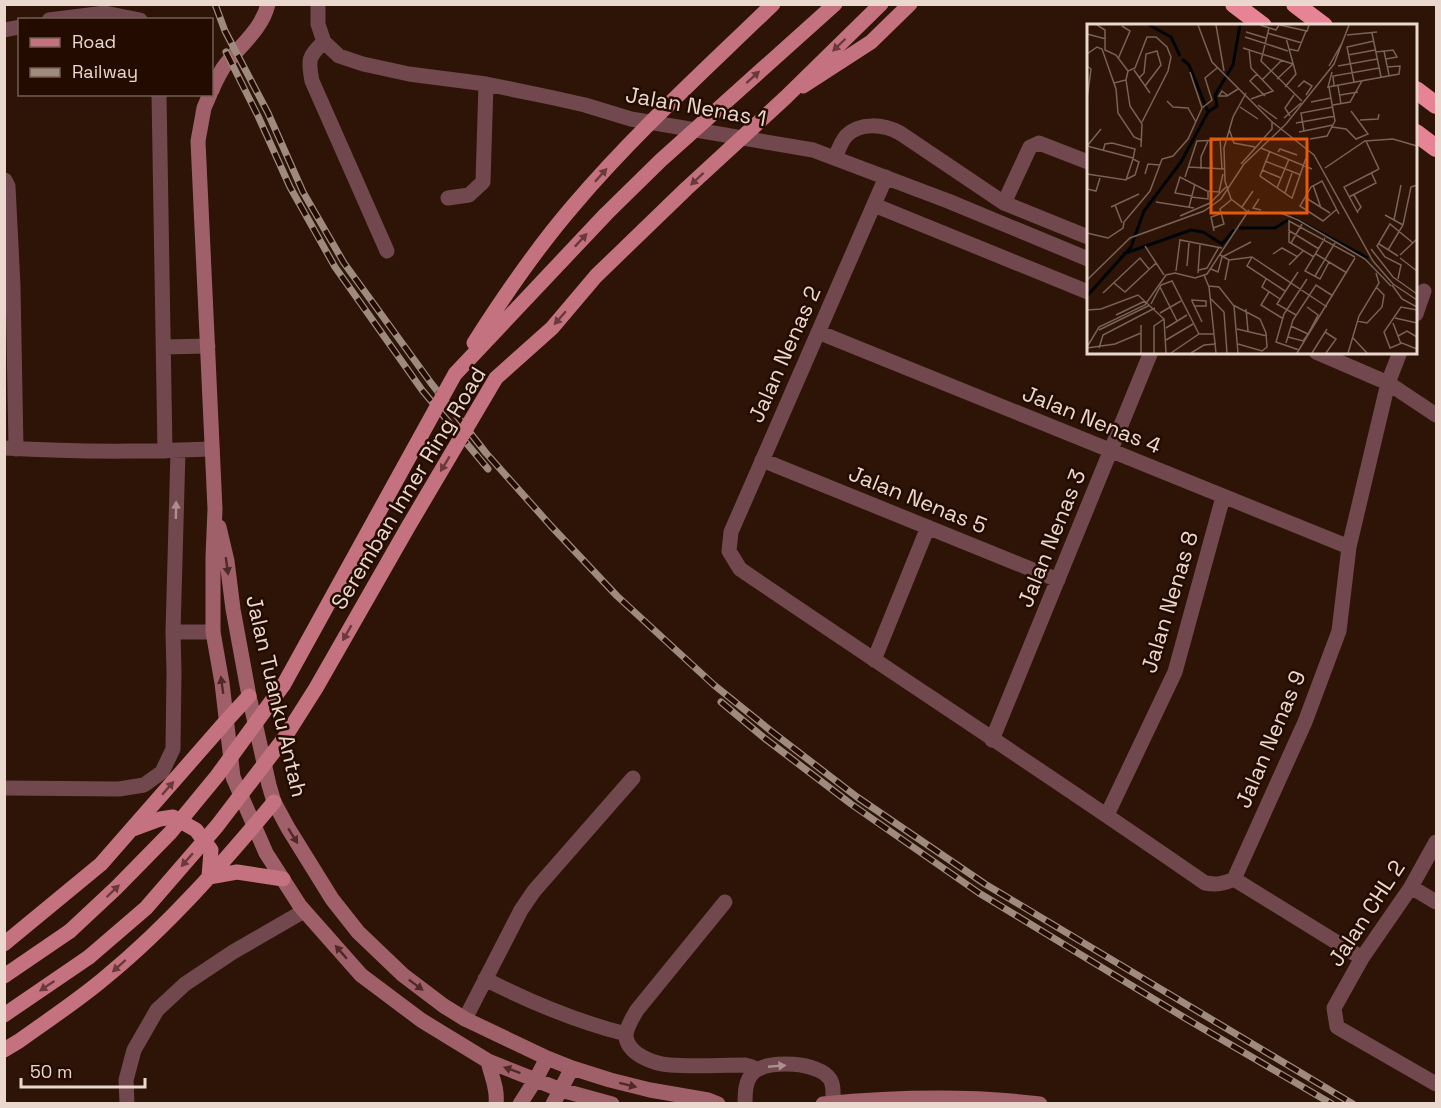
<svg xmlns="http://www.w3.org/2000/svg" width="1441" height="1108" viewBox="0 0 1441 1108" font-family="'Space Grotesk',sans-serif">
<rect width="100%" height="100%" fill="#2d1406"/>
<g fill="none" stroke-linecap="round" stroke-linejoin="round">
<!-- street -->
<path stroke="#70484e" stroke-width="15" d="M318,4v20l6,18 15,14 24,8 46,10 77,10 68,14 31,7 46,14 182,31 135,51 140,58
M49,20l56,-7 35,7
M4,30l16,-3
M324,42c-16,14 -16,18 -12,39l75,170
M159,94l6,357
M835,158c3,-8 6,-16 11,-22 14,-14 37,-12 54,-3l104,70 84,34
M886,177l-155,355 -2,19 11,18c154,105 311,207 465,314 11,2 18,1 29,-4l71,-157 34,-91 10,-84 39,-164 12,-31
M5,180l3,6 5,100 3,163
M448,198l21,-3 14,-13 3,-98
M1004,203l26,-56 9,-4 49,19
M874,205l214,87
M1416,314l8,-23
M818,332l531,215
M163,347l45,-1
M1316,352l72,31 48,32
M4,448c70,4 139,4 208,1
M762,460l296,120
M173,632h40
M874,660l54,-133
M992,740l159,-388
M4,788l115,1 25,-4 18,-13 11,-23 1,-77 -1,-40 5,-181
M1107,815l68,-143 48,-175
M1436,842l-25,45 -49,71 -28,50 3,19 99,57
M1234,879l128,79
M1411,887l25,15
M725,902l-88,108c-4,7 -11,17 -11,26 1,18 28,28 44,29 24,2 50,0 75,0l7,2 3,4
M485,979c45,23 93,43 141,55
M465,1019l56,-109 13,-19 99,-113
M127,1104l-1,-24 8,-30 23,-40 28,-26 48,-32 71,-41
M745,1104c0,-11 0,-24 9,-32 15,-13 65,-10 76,7 4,6 3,16 3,24"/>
<!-- secondary -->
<path stroke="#a0606a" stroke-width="15" d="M212,90c3,-8 7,-15 11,-22 15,-21 39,-38 45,-64
M210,94l-6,14 -6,33 17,368 -2,48v75l9,51 11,94 33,76 34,53 61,69 60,45 67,41 73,29 51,14
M219,527l8,34 6,48 16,87 20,89 5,17 14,26 44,71 26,33 45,43 41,31 21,13 82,39 25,10 38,12 40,10 58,10 10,4
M488,1061c3,15 10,27 8,43
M520,1104l16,-25 11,-21
M553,1104l19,-36
M823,1104c72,-7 144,-9 217,0"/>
<!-- primary -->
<path stroke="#c57280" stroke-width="15" d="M803,86l68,-44 39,-38
M133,829l27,-10 13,-2 23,13 15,20 -2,27 28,-5 46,7
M4,944l97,-80 126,-144 22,-24
M4,976l66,-45
M4,1015l85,-58
M4,1050l15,-9c29,-21 60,-41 88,-65 62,-51 116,-113 167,-174"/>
<!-- highway -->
<path stroke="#e68394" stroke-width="18" d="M1234,4l29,22
M1295,4l29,22
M1416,90l20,15
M1416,133l20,15"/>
<defs>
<path id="rail" d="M215,4l10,27 43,82 35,79 41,71 87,120 55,70 65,73 66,70 97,89 57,46 86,66 128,87 368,220
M226,52l32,64 32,71 45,80 87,123 66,79
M721,702l42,35 88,67 128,89 206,125 147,86"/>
</defs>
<!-- rail casing -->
<use href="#rail" stroke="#9e8a7f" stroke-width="7"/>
<!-- rail -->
<use href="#rail" stroke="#230b00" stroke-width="4.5" stroke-dasharray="14" stroke-linecap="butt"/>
<!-- primary-bridge -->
<path stroke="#c57280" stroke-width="15" d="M474,343c30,-47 62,-94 99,-137 61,-72 132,-136 200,-202
M70,931l46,-43 54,-55 47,-57 67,-92 171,-310 151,-160 54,-53 175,-157
M89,957l57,-49 71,-82 68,-89 31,-49 92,-161 88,-149 56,-50 44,-52 90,-87 100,-92 95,-93"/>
</g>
<!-- one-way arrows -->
<defs><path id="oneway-solid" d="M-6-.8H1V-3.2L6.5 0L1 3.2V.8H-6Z" transform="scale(1.5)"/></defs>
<g fill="#6c393a">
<use href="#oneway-solid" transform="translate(839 45) rotate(136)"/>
<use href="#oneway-solid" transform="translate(753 77) rotate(-42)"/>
<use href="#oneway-solid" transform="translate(601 175) rotate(-48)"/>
<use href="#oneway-solid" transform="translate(697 179) rotate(137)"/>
<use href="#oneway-solid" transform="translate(581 240) rotate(-47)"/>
<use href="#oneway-solid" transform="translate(560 318) rotate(131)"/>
<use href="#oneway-solid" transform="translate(445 464) rotate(121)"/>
<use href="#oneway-solid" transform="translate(347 633) rotate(120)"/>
<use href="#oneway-solid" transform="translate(168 788) rotate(-49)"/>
<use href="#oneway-solid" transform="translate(187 860) rotate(131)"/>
<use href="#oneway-solid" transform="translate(113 891) rotate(-44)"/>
<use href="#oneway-solid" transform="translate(119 966) rotate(138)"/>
<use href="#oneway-solid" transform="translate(47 986) rotate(146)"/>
</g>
<g fill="#ad908e">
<use href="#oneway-solid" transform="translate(176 510) rotate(-89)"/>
<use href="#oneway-solid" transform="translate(777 1066) rotate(-5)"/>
</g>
<g fill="#4f2925">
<use href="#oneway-solid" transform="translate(227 566) rotate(82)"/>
<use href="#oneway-solid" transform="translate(222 685) rotate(-98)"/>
<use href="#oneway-solid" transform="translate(293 836) rotate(58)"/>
<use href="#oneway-solid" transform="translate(341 952) rotate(-131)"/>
<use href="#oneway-solid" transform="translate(416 985) rotate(37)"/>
<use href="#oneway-solid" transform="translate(512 1070) rotate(-160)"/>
<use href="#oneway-solid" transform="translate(628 1085) rotate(14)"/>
</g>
<g text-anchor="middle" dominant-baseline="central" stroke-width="5" stroke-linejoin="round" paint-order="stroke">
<!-- street labels -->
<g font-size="22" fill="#ead8cf" stroke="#230b00">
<text transform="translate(696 106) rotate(10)">Jalan Nenas 1</text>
<text transform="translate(784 354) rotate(-66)">Jalan Nenas 2</text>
<text transform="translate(1092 419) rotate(22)">Jalan Nenas 4</text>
<text transform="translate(408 488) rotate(-59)">Seremban Inner Ring Road</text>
<text transform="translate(918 499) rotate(22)">Jalan Nenas 5</text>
<text transform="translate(1051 538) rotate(-68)">Jalan Nenas 3</text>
<text transform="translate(1169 602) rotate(-73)">Jalan Nenas 8</text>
<text transform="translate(277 696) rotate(77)">Jalan Tuanku Antah</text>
<text transform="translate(1270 739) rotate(-67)">Jalan Nenas 9</text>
<text transform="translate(1366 913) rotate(-57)">Jalan CHL 2</text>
</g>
</g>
<!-- overview -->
<g transform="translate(1087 24)">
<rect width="330" height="330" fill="#2d1406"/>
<path fill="none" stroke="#000509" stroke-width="3" d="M62,1l22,12 9,19M95,35l7,6 19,47M205,193l76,41M152,204h36l13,-8M36,230l68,-24 12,2 19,12 12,-14M0,272l44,-49 13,-36 37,-49 27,-50 9,-6 -2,-11 18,-30 7,-40"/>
<path fill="none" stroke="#796256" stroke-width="1.5" d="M10,1l8,5v20l11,5 12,16M111,1l14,37 59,59 43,34 59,106 20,23 24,16M129,1l8,46M173,1l16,5 3,-5M193,1l27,6 2,-6M182,4l-8,33 41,40M159,8l20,6M180,9l35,10M285,9l9,44M0,10l19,5M260,11l30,-3M158,13l43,14M156,24l50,16M162,25l2,19 22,23 -22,8M202,25l9,2 8,-20M297,27l5,24M289,28l17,-2 4,7 -11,2M0,30l10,-7 5,2 14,40 2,24 16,24 7,3M261,31l27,-5M31,35l12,-28 -8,-5M0,42l4,3 -4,30M242,42l13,-23M251,42l39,-7M47,46l16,23M41,47l7,-3 12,-31h9l11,10 4,10 -3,14 -26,51M103,48l12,36M245,48l-4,15 71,-13 1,-8 -13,1M170,50l-7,7 15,15M52,54l5,-5 2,-19 11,-3 4,14 -16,21M190,55l16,-15M39,56l4,26 12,18 -1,23M175,56l20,-20M267,58l-7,-35 27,-6M27,59l12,-3 2,-9M247,62l-1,-10 46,-8M251,62l3,18M198,63l11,-13 -10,-36M211,63l6,-6 8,5 -6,9M159,69l-13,24 -9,31 1,33 6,18 17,13 33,1 17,7 67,39 26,27M140,71l-5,-4 -3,5h8l11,-7M253,71l18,-3M80,77l6,6 15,1 8,14M224,78l20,-4M171,81l19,14M246,81l17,-3 12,-21M153,83l18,12M115,84l10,-8 -7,-22 12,-10M203,92l-5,-8 9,-13M197,94l17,-15M273,96l18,-1 1,-5M209,99l39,-7M245,103l14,2 10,10 12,-5 -17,-23M142,105l5,14 21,4M217,107l-3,-18 32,-6M212,108l34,-7M133,114l2,31M176,115l9,-10v-7M223,115l17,-3 8,-15 -6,-34M279,117l13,28M0,122l46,12M0,122l14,-17M174,124l51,21M16,127l2,-7 7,-1 23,6 -2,10 6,3 -4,13 -8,4M124,127l1,18M183,127l-10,25 32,22 14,-40M191,128l2,-3 17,6M178,137l36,14M154,140l24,-27M101,143l37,2M238,144l40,-27 28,-2 24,7M114,145v-12l7,-16M175,146l19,8M0,150l39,6 7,-21M58,150l3,-10 12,1M98,153l12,-36 24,-1M226,161l8,23M190,164l12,-29M0,165l9,2 4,-13M198,169l7,-20M267,171l7,12 -4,5M105,172l-17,-3 5,-16 27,14 12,1 4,-18M104,173l17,2v-8M262,173l27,-14 -5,-11M219,174l24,15M172,175l-6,9 8,2M69,178l38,6M28,181l7,18M24,183l28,-13M102,183l6,-23M155,183l11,-16M250,185l-14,12 -23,-15 11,-19 11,-6 17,33M271,189l-14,-26 35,-18M298,191l18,10M93,192l30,-13 16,-16M307,196l7,-35M126,204l11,-4 -4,-15 11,-9M201,206l31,19M127,207l-3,-14 9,-3M0,209l21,5 15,-10 1,-6 26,-31 12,-32 11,-3 15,-17 14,-31M238,214l-20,33 15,8 9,-17M204,219l11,-19M292,220l19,12M58,222l19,29M284,225l22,28 24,17M301,226l15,-25 8,-38 6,-2M186,230l9,-6 16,9M229,230l31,19M133,231l9,5 23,-3 75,50M313,231l17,-16M165,233l-5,9 38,25M227,233l-25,-15v-21l66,36M313,234l17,13M202,241l14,-14M100,242l2,-23M124,245l7,3 4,-15 29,-15M112,246l8,-2 12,-21M89,247l4,-31 42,8M111,249l2,-28M117,251l5,12 7,66M228,252l20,-33M179,255l-4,8 18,12M311,255l3,-14 -16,-8 -8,-11 13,-22 23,19M0,256l43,-42 74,-27 17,-12 23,-35 42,-40 48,-60 15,-39M138,256l4,-20M27,259l11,9 31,-29M305,261l10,14 15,8M122,262l10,1 15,19 4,47M73,263l17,34M182,268l-8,13 21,13M16,269l37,-35 9,11M124,275l13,13 3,41M64,280l10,-19 11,-4 27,53M146,281l27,14 6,14 1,14 -5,4 -24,-7M108,282h11v-5l-14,-1v1l10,21M159,285l2,22M0,286l14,-1 37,-14 26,24 2,34M330,286l-16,-3 -17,25 6,16 12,-5 15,6M73,289l21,-12M29,291l29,-14M209,291l-19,-11 21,-32M308,294l22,5M270,297l10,2 15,-16 2,-12 -8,-8M306,299l8,21M204,302l17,8M79,304l21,-13M150,305l30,7M12,306l51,-25M238,308l11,7 -10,14M311,312l9,-5 10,6M201,313l15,4 5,-7 10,-19 -11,-8M266,314l14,15M79,316l27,-16M199,319l7,-23 23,-35 17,11M0,323l12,-20 46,-22 21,-30 9,-2 20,5 12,-4 42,-64M0,324l28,-4 26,-11M12,324l4,-13 52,-27M212,326l-23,-8 8,-28 23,-35M54,329v-28M67,329v-27l10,-7M84,329l28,-19h15M104,329l13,-8 12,-1M210,329l58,-95M225,329l15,-24M261,329l11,-37 20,-33 -3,-10"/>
<path fill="#e8590c" fill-opacity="0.15" stroke="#e8590c" stroke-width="3" d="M124,115h96v74h-96z"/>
<rect width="330" height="330" fill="none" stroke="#ead8cf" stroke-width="3"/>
</g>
<!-- border -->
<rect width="1441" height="1108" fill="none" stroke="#ead8cf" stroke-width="12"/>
<!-- legend -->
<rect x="18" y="18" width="195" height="78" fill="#230b00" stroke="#735d53" stroke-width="1.5"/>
<rect x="30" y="38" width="30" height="9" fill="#c57280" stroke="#735d53" stroke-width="1.5"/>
<text x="72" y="48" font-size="18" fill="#ead8cf">Road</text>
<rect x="30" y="68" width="30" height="9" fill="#9e8a7f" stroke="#735d53" stroke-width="1.5"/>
<text x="72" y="78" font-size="18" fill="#ead8cf">Railway</text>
<!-- scale -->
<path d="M21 1078v9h124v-9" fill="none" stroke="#ead8cf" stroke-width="3"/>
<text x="30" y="1078" font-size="18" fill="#ead8cf" stroke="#230b00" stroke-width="4.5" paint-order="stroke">50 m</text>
</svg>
